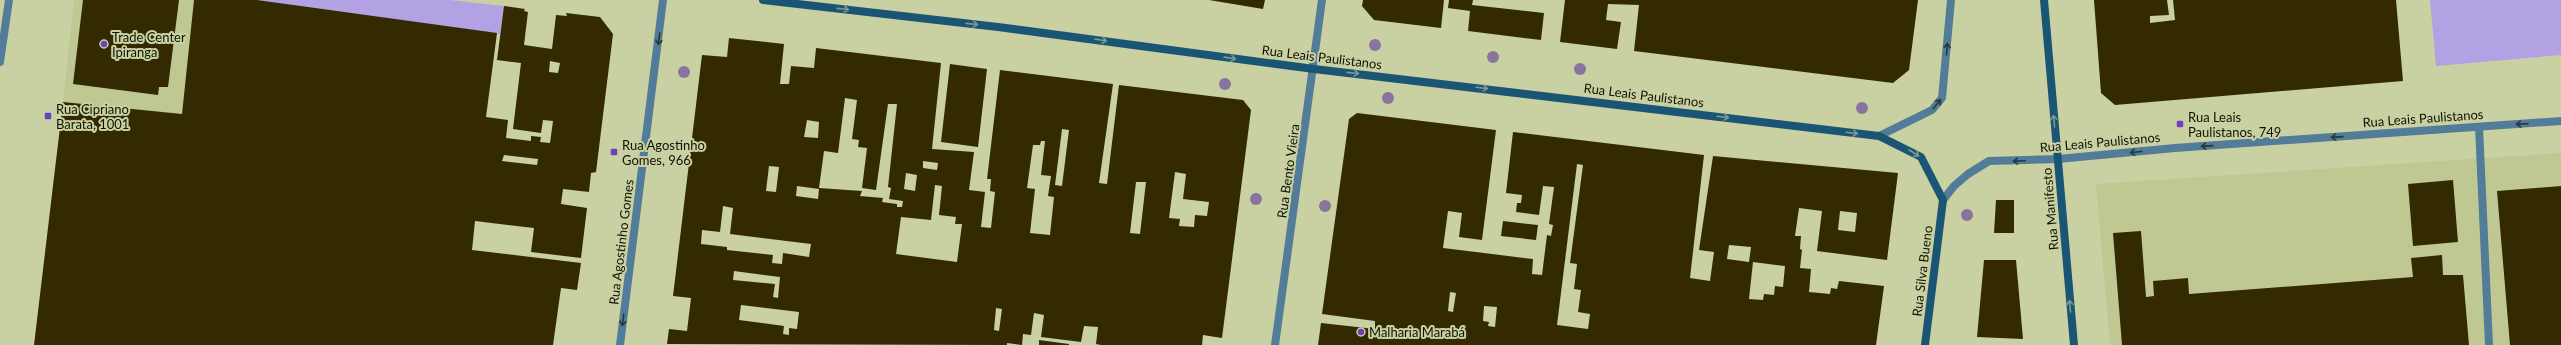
<svg xmlns="http://www.w3.org/2000/svg" width="2561" height="345" viewBox="0 0 2561 345" font-family="Lato,sans-serif">
<rect width="100%" height="100%" fill="#c9d1a3"/>
<!-- built -->
<path fill="#bfc893" d="M74,0h120l-12,114 -119,-12z
M2561,153v192h-451l-14,-161z"/>
<!-- green -->
<path fill="#b2a1e3" d="M256,0h194l54,6 -4,28z
M2430,0h131v55l-125,11z"/>
<!-- building -->
<path fill="#332a02" fill-rule="evenodd" d="M83,0h96l-11,87h-9l-1,8 -85,-11z
M194,0h63l240,33 -11,84 22,3 -2,18 25,3v-5l10,1 -1,5 10,1 3,-22 -10,-1 -2,13 -28,-4 8,-66 -24,-3 7,-54 21,3 -1,2 4,1 -4,33 28,4 4,-34 11,1 -1,-3 34,4 13,17 -17,138 -5,1 -2,19 -26,-3 -2,15 26,4 -6,50 -50,-6 3,-24 -59,-7 -3,29 109,13 -4,27 -16,-2 -8,57h-519l29,-243 119,12zM550,61l10,2 -2,10 -9,-1zM504,155l34,4 -1,6 -35,-4z
M1209,0h56l-2,9z
M1363,0h81l-3,28 -67,-8 -12,-14z
M1449,0h24l-1,5 72,8 -3,27 -73,-9 2,-20 -22,-3z
M1565,0h353l-9,70 -16,13 -259,-32 5,-46 -31,-1 -2,16 15,2 -4,27 -57,-7z
M2094,0h73l2,15 -19,1v7l25,-3 -2,-20h223l7,81 -288,24 -14,-12z
M729,38l55,6 -4,40h9l2,-18 23,2 2,-20 125,15 -9,86 42,3 -5,38 16,2 -4,35 10,1 4,-36 -5,-1 1,-12h-4l13,-109 113,14 -14,99 8,1 12,-99 124,15 8,10 -29,228 -19,-3 -1,10h-101l-5,-1 2,-17 -14,-1 -3,16 -40,-5 3,-22 -10,-2 -3,22 -8,-1 -1,11 -15,-2v2l-340,-1 2,-15 18,2 4,-33 -18,-2 29,-241 25,2zM845,98l12,2 -5,39 7,1 -1,7 9,1 -5,40 14,2 12,-86h9l-9,83 3,1 -2,11 14,2 -1,6h-5v-3l-15,-2 1,-4 -23,-2 2,-5 -43,-3 5,-37 14,2zM807,120l12,2 -1,16 -14,-1zM1062,129l7,1 -7,56 -7,-1zM1041,141h4l-4,34 10,1 -3,20 6,1 -4,38 -20,-2 5,-44 -8,-1 6,-43h7zM923,161l15,2 -1,7 -14,-2zM769,166l10,1 -3,25 -10,-1zM1175,172l11,2 -3,25 26,3 -2,14 -12,-1 -1,12 -15,-1 1,-7 -11,-1zM906,173l11,2 -2,16 -11,-2zM1136,182h10l-6,52 -10,-1zM935,185l7,1 -3,29 17,2 -1,7h7l-5,38 -61,-8 5,-37 30,3zM797,186l22,3 -1,10 -22,-3zM723,206l10,2 -3,26 81,10 -2,13 -26,-4 -1,11 -10,-1 1,-8 -46,-5v-3l-26,-3 1,-14 18,2zM734,271l46,6 -2,21 -5,-1 2,-13 -42,-4zM741,305l58,7 -2,17 -8,-1v7l-6,-1 1,-8 -45,-6zM996,308l6,1 -3,22 -5,-1z
M950,64l37,5 -9,78 -37,-5z
M1357,113l139,17 -14,110 -23,-3 3,-24 -14,-2 -5,37 90,11 -1,15 10,1 5,-40 4,1 2,-11 -4,-1 5,-37 -11,-1 -4,29 -23,-3 1,-9h4l1,-8 -16,-2 7,-61 191,23 -14,123 20,3 4,-29 -15,-2 14,-94 185,17 -11,87 -70,-9 5,-40 -23,-3 -4,28h6l-1,13 2,1 -2,18 11,1 -2,23 21,2 1,-6 6,1 2,-8 45,5 -8,59h-558l3,-22 54,6v-8l-53,-7 27,-195zM1577,164l6,1 -13,98 7,1 -3,25 7,1 -3,22 12,2 -2,15 -31,-4zM1840,211l17,2 -2,19 -17,-2zM1729,245l22,2 -2,15 -22,-3zM1753,262l32,4 -2,21 -8,-1 -1,9 -10,-1 -1,6 -14,-1zM1450,292l6,1 -3,19 -5,-1zM1484,306l13,1 -2,20 -7,-1 1,-4 -6,-1z
M2453,180l5,62 -45,4 -5,-62z
M2561,186v159h-51l-13,-154z
M1996,200h18v33h-20z
M1503,221l35,4 -2,15 -35,-4z
M2141,231l5,66 8,-1 -1,-15 35,-3 1,16 224,-17 -2,-19 31,-3 1,20h20l6,70h-347l-9,-112z
M1984,260h32l7,79 -46,-2z
M1039,340l30,4v1h-30z"/>
<g fill="none" stroke-linecap="round" stroke-linejoin="round">
<!-- service -->
<path stroke="#517d98" stroke-width="8" d="M2479,127l10,218"/>
<!-- minor -->
<path stroke="#517d98" stroke-width="8" d="M0,62l9,-62
M1879,136l53,-26 10,-12 9,-98
M1943,200l11,-14 14,-12 21,-13 69,-2 117,-11 386,-27
M1275,345l47,-345"/>
<!-- tertiary -->
<path stroke="#517d98" stroke-width="8" d="M620,345l43,-345"/>
<!-- secondary -->
<path stroke="#1b5574" stroke-width="8" d="M763,0l235,27 316,42 565,67 42,21 22,43 -18,145
M2044,0l30,345"/>
</g>
<!-- trees -->
<g fill="#89749e">
<circle cx="1375" cy="45" r="6"/>
<circle cx="1493" cy="57" r="6"/>
<circle cx="1580" cy="69" r="6"/>
<circle cx="684" cy="72" r="6"/>
<circle cx="1225" cy="84" r="6"/>
<circle cx="1388" cy="98" r="6"/>
<circle cx="1862" cy="108" r="6"/>
<circle cx="1256" cy="199" r="6"/>
<circle cx="1325" cy="206" r="6"/>
<circle cx="1967" cy="215" r="6"/>
</g>
<!-- one-way arrows -->
<defs><path id="oneway-shaft" d="M-6 0H5M1.5-3L5.5 0L1.5 3" fill="none" stroke-width="1.6" stroke-linecap="round" stroke-linejoin="round"/></defs>
<g stroke="#7b998e">
<use href="#oneway-shaft" transform="translate(843 9) rotate(6)"/>
<use href="#oneway-shaft" transform="translate(972 24) rotate(6)"/>
<use href="#oneway-shaft" transform="translate(1101 40) rotate(8)"/>
<use href="#oneway-shaft" transform="translate(1230 58) rotate(8)"/>
<use href="#oneway-shaft" transform="translate(1353 73) rotate(6)"/>
<use href="#oneway-shaft" transform="translate(1482 88) rotate(7)"/>
<use href="#oneway-shaft" transform="translate(1723 117) rotate(7)"/>
<use href="#oneway-shaft" transform="translate(2054 121) rotate(-95)"/>
<use href="#oneway-shaft" transform="translate(1852 133) rotate(7)"/>
<use href="#oneway-shaft" transform="translate(1914 153) rotate(33)"/>
<use href="#oneway-shaft" transform="translate(2070 306) rotate(-95)"/>
</g>
<g stroke="#273837">
<use href="#oneway-shaft" transform="translate(659 39) rotate(97)"/>
<use href="#oneway-shaft" transform="translate(1947 49) rotate(-85)"/>
<use href="#oneway-shaft" transform="translate(1937 104) rotate(-51)"/>
<use href="#oneway-shaft" transform="translate(2522 124) rotate(176)"/>
<use href="#oneway-shaft" transform="translate(2337 137) rotate(176)"/>
<use href="#oneway-shaft" transform="translate(2207 146) rotate(176)"/>
<use href="#oneway-shaft" transform="translate(2136 152) rotate(175)"/>
<use href="#oneway-shaft" transform="translate(2019 161) rotate(178)"/>
<use href="#oneway-shaft" transform="translate(623 320) rotate(97)"/>
</g>
<!-- markers -->
<g fill="#6d41b9" stroke="#c9d1a3" stroke-width="1.5">
<circle cx="104" cy="44" r="4"/>
<rect x="44" y="112" width="8" height="8" rx="2"/>
<rect x="2176" y="120" width="8" height="8" rx="2"/>
<rect x="610" y="148" width="8" height="8" rx="2"/>
<circle cx="1361" cy="332" r="4"/>
</g>
<g text-anchor="middle" dominant-baseline="central" stroke-width="4" stroke-linejoin="round" paint-order="stroke">
<!-- poi labels -->
<g font-size="13" fill="#101303" stroke="#c9d1a3" text-anchor="start">
<text x="112" y="37">Trade Center<tspan x="112" dy="15">Ipiranga</tspan></text>
<text x="56" y="109">Rua Cipriano<tspan x="56" dy="15">Barata, 1001</tspan></text>
<text x="2188" y="117">Rua Leais<tspan x="2188" dy="15">Paulistanos, 749</tspan></text>
<text x="622" y="145">Rua Agostinho<tspan x="622" dy="15">Gomes, 966</tspan></text>
<text x="1369" y="332">Malharia Marabá</text>
</g>
<!-- street labels -->
<g font-size="13" fill="#101303" stroke="#c9d1a3">
<text transform="translate(1322 57) rotate(7)">Rua Leais Paulistanos</text>
<text transform="translate(1644 95) rotate(7)">Rua Leais Paulistanos</text>
<text transform="translate(2423 118) rotate(-4)">Rua Leais Paulistanos</text>
<text transform="translate(2100 142) rotate(-5)">Rua Leais Paulistanos</text>
<text transform="translate(1288 171) rotate(-82)">Rua Bento Vieira</text>
<text transform="translate(2050 209) rotate(-95)">Rua Manifesto</text>
<text transform="translate(621 242) rotate(-83)">Rua Agostinho Gomes</text>
<text transform="translate(1922 271) rotate(-83)">Rua Silva Bueno</text>
</g>
</g>
</svg>
